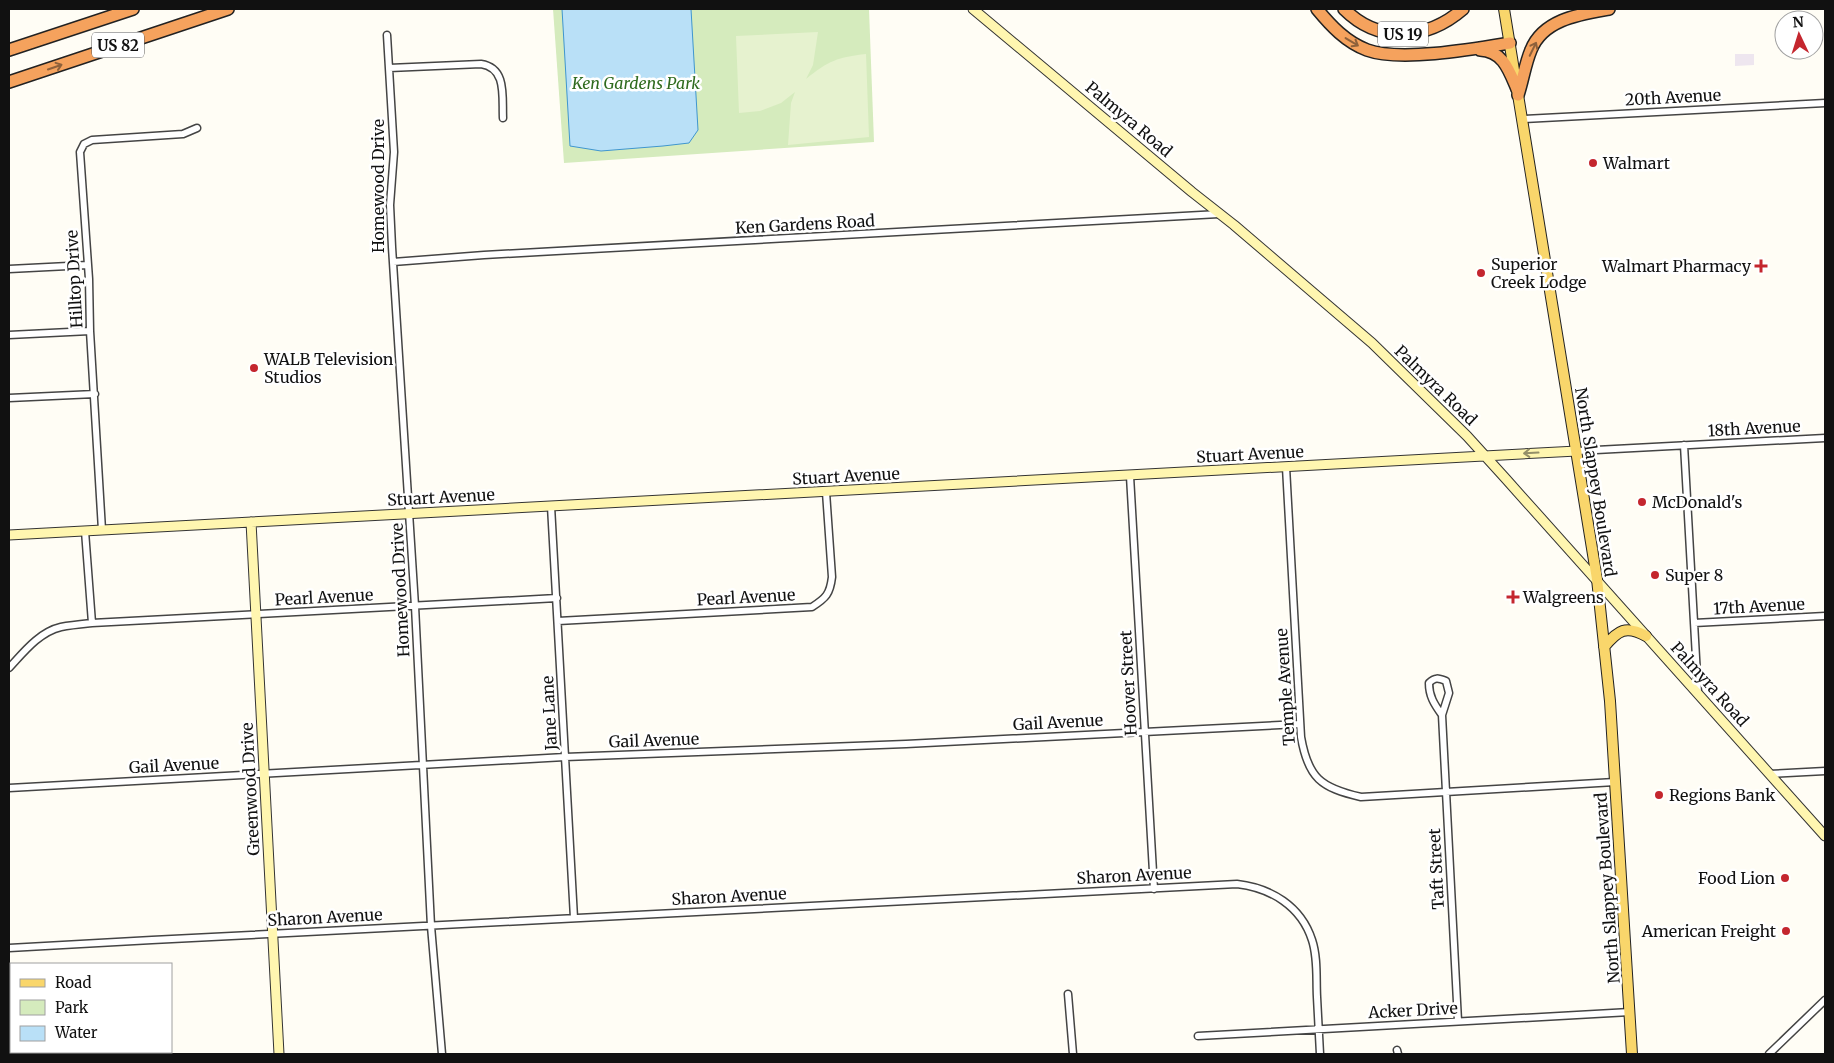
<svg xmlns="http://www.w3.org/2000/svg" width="1834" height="1063" viewBox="0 0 1834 1063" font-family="Merriweather,serif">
<rect width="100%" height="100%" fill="#fffdf5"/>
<!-- industrial -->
<path fill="#eee6ef" d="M1735,54h19v11l-19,1z"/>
<!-- green -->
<path fill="#d5ebbd" d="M553,9h316l5,133 -310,21z"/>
<!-- pitch -->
<path fill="#e6f2cf" d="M818,32l-5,33 -7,14c22,-18 32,-22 60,-25l3,83 -81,8 3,-42 4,-11 -14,11 -21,8 -21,2 -3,-77z"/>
<!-- water -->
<path fill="#b9e0f7" stroke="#3f96cf" d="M562,9h129l7,121 -9,13 -26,3 -62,5 -31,-5z"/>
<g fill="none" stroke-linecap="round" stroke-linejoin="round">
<defs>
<path id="street" d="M387,35l7,117 -4,53 2,42 23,359 16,320 11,128
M389,68l92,-4c26,4 21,32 22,54
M1523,119l302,-16
M393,262l91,-7 735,-41
M9,269l79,-4
M9,335l81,-4
M9,398l86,-4
M1684,445l14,248
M1577,451l248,-13
M1286,467l15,270c7,41 20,51 60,60l254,-15
M1130,476l24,413
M551,506l23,412
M102,530l-12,-199 -1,-52 -9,-127 4,-8 8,-4 91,-6 14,-6
M85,531l7,92
M558,621l254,-14c14,-9 18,-13 20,-30l-6,-85
M1694,623l131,-7
M9,668c14,-15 30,-36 52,-41 10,-2 21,-3 31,-4l465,-25
M1442,715c-8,-11 -13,-19 -13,-32 6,-6 9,-5 17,-2l3,12 -7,22 16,306
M1769,774l56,-3
M9,788l556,-31 341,-13 394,-20
M9,948l143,-8 1085,-56c34,4 64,22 75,56 6,18 4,39 5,57 1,19 2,38 3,57
M1068,994l5,60
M1198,1036l432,-24
M1397,1050l1,4
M1769,1054l56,-54"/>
<path id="secondary" d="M973,9l219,183 42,33 138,118 95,93 39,43 319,357
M251,522l28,532
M9,535l1568,-84"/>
<path id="primary" d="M1504,9l93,570 13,122 22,353
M1604,647c14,-17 22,-22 42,-11"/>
<path id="highway" d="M1317,9c14,17 29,33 50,41 33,12 107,-1 143,-7
M1344,9c35,35 83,31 119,0
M9,50l124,-41
M1480,50c23,1 29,20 37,39
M9,82l219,-73
M1518,95c5,-15 7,-31 13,-45 12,-31 50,-36 78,-41"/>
</defs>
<!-- street casing -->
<use href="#street" stroke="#444" stroke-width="9"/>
<!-- secondary casing -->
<use href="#secondary" stroke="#333" stroke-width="11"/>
<!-- primary casing -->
<use href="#primary" stroke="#222" stroke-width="12"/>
<!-- highway casing -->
<use href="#highway" stroke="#222" stroke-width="14"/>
<!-- street -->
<use href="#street" stroke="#fff" stroke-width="6"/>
<!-- secondary -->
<use href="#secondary" stroke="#fff6b0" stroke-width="9"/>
<!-- primary -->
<use href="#primary" stroke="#f9d66b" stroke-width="10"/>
<!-- highway -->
<use href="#highway" stroke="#f5a25d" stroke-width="11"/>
</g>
<!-- one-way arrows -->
<defs><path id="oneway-shaft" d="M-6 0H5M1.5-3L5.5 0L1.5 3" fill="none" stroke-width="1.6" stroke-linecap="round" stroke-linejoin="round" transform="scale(1.25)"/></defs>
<g stroke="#8e613b">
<use href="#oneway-shaft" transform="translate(1352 42) rotate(31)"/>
<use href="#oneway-shaft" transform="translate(1533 49) rotate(-64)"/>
<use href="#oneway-shaft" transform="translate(55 67) rotate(-19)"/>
</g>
<use stroke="#948f68" href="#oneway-shaft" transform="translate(1531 453) rotate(177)"/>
<!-- markers -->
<g fill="#c4262e" stroke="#fff" stroke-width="2">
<circle cx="1593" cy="163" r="5"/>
<path d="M1758.5 258.5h5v5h5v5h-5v5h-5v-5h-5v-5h5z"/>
<circle cx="1481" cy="273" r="5"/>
<circle cx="254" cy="368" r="5"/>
<circle cx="1642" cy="502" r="5"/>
<circle cx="1655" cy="575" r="5"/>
<path d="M1510.5 589.5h5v5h5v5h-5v5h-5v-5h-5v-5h5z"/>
<circle cx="1659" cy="795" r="5"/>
<circle cx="1785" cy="878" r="5"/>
<circle cx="1786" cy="931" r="5"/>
</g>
<g text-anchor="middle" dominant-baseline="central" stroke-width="5" stroke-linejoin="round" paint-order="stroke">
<!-- shield labels -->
<g fill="#fff" stroke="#585858" stroke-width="1">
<rect x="1378" y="21.5" width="50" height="25" rx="4"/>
<rect x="92" y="32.5" width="52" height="25" rx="4"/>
</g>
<g font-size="15" font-weight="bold" fill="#111">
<text x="1403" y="34">US 19</text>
<text x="118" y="45">US 82</text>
</g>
<!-- park labels -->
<g font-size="16" font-style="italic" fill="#2f6b1f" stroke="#fff">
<text x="636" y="83">Ken Gardens Park</text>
</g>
<!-- street labels -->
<g font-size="16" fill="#111" stroke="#fff">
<text transform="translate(1673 97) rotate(-3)">20th Avenue</text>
<text transform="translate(1129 119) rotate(40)">Palmyra Road</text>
<text transform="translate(378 186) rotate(-90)">Homewood Drive</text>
<text transform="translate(805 224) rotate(-3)">Ken Gardens Road</text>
<text transform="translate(74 279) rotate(-93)">Hilltop Drive</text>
<text transform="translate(1436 385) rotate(44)">Palmyra Road</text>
<text transform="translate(1754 428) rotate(-3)">18th Avenue</text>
<text transform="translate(1250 454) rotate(-3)">Stuart Avenue</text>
<text transform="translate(846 476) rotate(-3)">Stuart Avenue</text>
<text transform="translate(1596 482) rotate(81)">North Slappey Boulevard</text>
<text transform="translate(441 497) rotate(-3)">Stuart Avenue</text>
<text transform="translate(400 590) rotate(-93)">Homewood Drive</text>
<text transform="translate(324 597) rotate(-3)">Pearl Avenue</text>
<text transform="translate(746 597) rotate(-3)">Pearl Avenue</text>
<text transform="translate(1759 606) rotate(-3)">17th Avenue</text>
<text transform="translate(1128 683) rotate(-93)">Hoover Street</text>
<text transform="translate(1710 684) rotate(48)">Palmyra Road</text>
<text transform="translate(1285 687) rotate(-94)">Temple Avenue</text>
<text transform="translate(549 713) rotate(-93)">Jane Lane</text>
<text transform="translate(1058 722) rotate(-3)">Gail Avenue</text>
<text transform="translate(654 740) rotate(-2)">Gail Avenue</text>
<text transform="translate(174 765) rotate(-3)">Gail Avenue</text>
<text transform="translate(250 789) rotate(-93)">Greenwood Drive</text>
<text transform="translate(1436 869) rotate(-93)">Taft Street</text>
<text transform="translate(1134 875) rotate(-3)">Sharon Avenue</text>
<text transform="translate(1607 888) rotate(-94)">North Slappey Boulevard</text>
<text transform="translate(729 896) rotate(-3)">Sharon Avenue</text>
<text transform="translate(325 917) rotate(-3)">Sharon Avenue</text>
<text transform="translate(1413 1010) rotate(-3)">Acker Drive</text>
</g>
<!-- poi labels -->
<g font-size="16" fill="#111" stroke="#fff" text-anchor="start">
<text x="1603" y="163">Walmart</text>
<text x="1491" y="264">Superior<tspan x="1491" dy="18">Creek Lodge</tspan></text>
<text x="1751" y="266" text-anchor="end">Walmart Pharmacy</text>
<text x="264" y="359">WALB Television<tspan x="264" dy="18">Studios</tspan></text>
<text x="1652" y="502">McDonald's</text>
<text x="1665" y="575">Super 8</text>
<text x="1523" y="597">Walgreens</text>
<text x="1669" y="795">Regions Bank</text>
<text x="1775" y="878" text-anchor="end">Food Lion</text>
<text x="1776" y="931" text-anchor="end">American Freight</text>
</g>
</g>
<!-- border -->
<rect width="1834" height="1063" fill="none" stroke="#111111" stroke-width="20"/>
<!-- legend -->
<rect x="10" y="963" width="162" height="90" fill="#ffffff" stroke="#a0a0a0"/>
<rect x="20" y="979" width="25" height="8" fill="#f9d66b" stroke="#a0a0a0"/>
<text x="55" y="988" font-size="15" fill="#111111">Road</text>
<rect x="20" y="1000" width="25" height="15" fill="#d5ebbd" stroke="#a0a0a0"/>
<text x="55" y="1013" font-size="15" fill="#111111">Park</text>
<rect x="20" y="1026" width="25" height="15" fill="#b9e0f7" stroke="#a0a0a0"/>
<text x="55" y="1038" font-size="15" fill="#111111">Water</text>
<!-- north arrow -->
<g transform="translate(1799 35) rotate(356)"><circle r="24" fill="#ffffff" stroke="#a0a0a0"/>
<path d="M0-4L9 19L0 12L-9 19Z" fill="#c4262e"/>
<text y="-8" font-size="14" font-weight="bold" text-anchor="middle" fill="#111111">N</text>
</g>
</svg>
